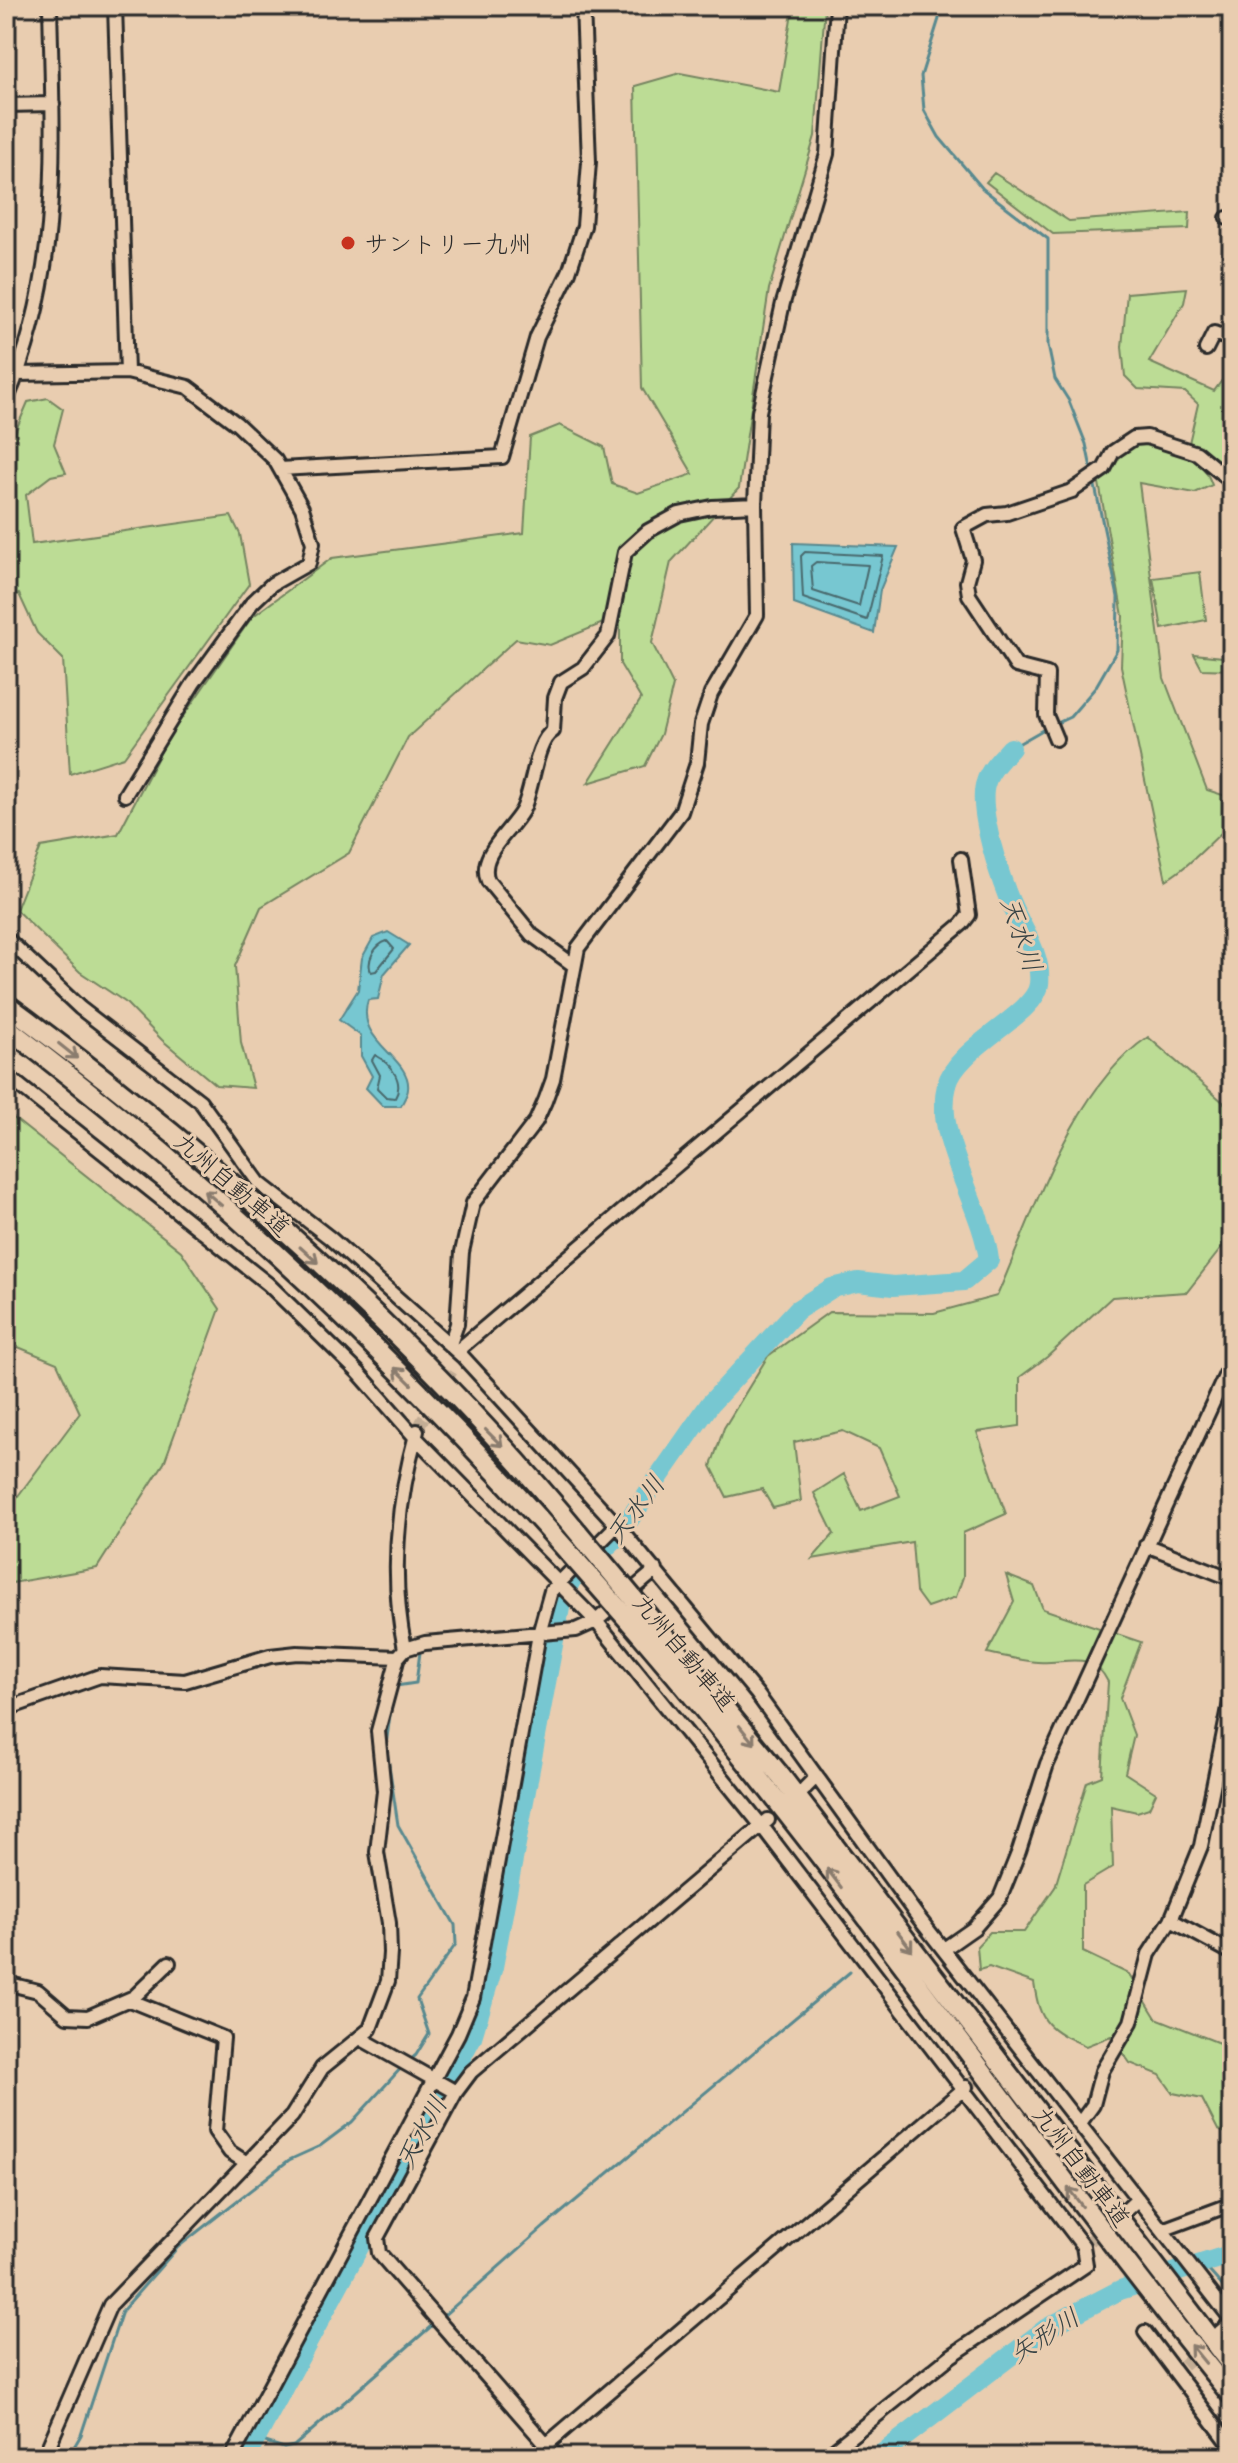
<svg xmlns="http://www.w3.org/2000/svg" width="1238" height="2463" viewBox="0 0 1238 2463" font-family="'Patrick Hand','Klee One',sans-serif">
<rect width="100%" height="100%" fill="#e9cdb0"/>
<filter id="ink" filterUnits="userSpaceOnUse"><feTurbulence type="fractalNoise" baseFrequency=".0125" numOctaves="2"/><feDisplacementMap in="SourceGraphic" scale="16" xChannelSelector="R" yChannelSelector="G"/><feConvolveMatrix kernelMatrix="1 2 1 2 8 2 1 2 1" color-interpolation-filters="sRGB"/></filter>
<g filter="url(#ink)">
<!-- green -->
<path fill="#bcdc95" stroke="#748460" stroke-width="2" d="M793,6h32l-10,130 -46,153 -30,199 -68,74 -19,81 21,42 -12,49 -16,32 -57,17 53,-84 -21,-35v-48l-70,29 -34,-6 -108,98 -59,116 -88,54 -26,59 6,77 12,45 -37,-3 -54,-45 -37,-38 -45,-30 -64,-62 25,-63 77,-13 50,-96 84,-121 80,-59 192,-25 6,-96 30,-12 44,22 8,37 26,9 55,-19 -51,-86 -7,-302 45,-13 99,19z
M994,173l75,48 121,-9 -1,17 -136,5 -67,-52z
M1187,288l-3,15 -35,59 65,29 9,-12 9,1v95l-43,-32 9,-39 -13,-12 -47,-3 -13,-13 -3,-29 5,-54z
M48,398l15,11 -9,35 12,29 -15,3 -25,19 6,49 199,-28 9,18 9,50 -125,173 -54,17 -7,-115 -26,-26 -18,-39 -13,4v-145l22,-51z
M1147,440c31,8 54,13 65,45l-17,8 -56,-10 25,195 43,112 25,8v25c-23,20 -41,42 -66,57l-45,-214 2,-50 -24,-133 23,-36z
M1200,572l6,48 -44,9 -9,-51z
M1194,654l38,4v12l-30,-1z
M1148,1037l83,72 -8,137 -36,46 -75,5 -65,60 -27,20v49l-43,6 29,82 -43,19v44l-7,20 -29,10 -11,-15 -4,-50 -100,17 22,-25 -20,-41 30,-19 17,37 39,-15 -21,-48 -36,-17 -49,11 7,59 -28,7 -11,-19 -35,8 -16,-31 13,-38 44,-72 61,-44 105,1 63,-17c36,-81 75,-208 151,-259z
M6,1112l175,139 39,58 -56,154 -67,105 -91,16v-72l74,-99 -23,-50 -51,-21z
M1006,1575l28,11 9,23 98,33 -21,56 14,37 -9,38 31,20 -7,15 -12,4 -26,-6 2,61 -30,18v67l46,22 27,44 76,30v87l-14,-5 -16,-31 -29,-6 -13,-18 -30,-12 -19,-27 -25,10c-37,-17 -46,-21 -52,-63l-45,-16 -10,3 -2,-24 13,-14h34l31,-45 32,-105 15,-6 6,-94c-16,-33 -41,-18 -71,-20 -16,-1 -33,-6 -50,-9l27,-51z"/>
<!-- water -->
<path fill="#77c7d1" stroke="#59898f" stroke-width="2" d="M793,543l105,4 -18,43 -6,43 -80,-29z
M388,932l21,13 -25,29 -6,25 -10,1c-14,42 44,57 40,89 0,5 -5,12 -7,17h-18l-17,-18 6,-12 -11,-20v-20l-22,-16 19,-30 4,-32 11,-20z"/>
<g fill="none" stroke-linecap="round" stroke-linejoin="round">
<!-- shore -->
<path stroke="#49696d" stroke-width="2" d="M805,552l78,4 -16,64 -64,-22 -2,-42z
M816,562l52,3 -9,41 -46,-15 -2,-25z
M387,941l7,8 -18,22 -5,1c-5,-12 4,-27 16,-31z
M375,1055c15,8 30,26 20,43l-9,-1 -9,-9 3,-13 -8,-15z"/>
<!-- stream -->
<path stroke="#59898f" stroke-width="3" d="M943,6l-22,70 3,34 15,27 44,52 65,50v106l7,34 14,22 17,43 6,29
M1053,725l17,-8 25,-29 22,-38 1,-53 -24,-116
M1011,748l35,-20
M396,1686l20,-3 4,-31
M392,1700l-6,45 12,80 57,100 1,19 -39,55 12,35 -13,21 -8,7
M1202,2263l30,34
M442,2317l102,-90 306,-255
M256,2439l28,9 10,-2 142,-124
M68,2457l13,-22 41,-124 56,-64 111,-87 31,-14 32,-24 50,-55"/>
<!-- river -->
<path stroke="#77c7d1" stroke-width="20" d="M246,2457l226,-420 21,-70 69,-370 10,-18 45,-42 93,-133 87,-94 35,-22 26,-6 35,4 71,-5 25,-21c-7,-56 -56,-122 -42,-175 9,-38 89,-70 92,-101 3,-26 -14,-51 -25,-74 -12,-25 -38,-102 -28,-128 4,-13 16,-24 25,-34
M878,2457l169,-129 73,-38 112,-36"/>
<!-- minor-tunnel -->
<path stroke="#c3ad95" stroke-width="12" stroke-dasharray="12 6" stroke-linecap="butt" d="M418,1428l35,-59
M969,2085l39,-29
M1090,2241l33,-29
M1183,2365l20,-18"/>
<defs>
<path id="minor" d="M115,6l12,366
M6,105l47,-1
M1227,218h5
M1206,349l8,-16 18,7
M17,374l110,-2 61,15 49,37 38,36 27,48 11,35 -4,20 -37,21 -20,19 -59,81 -68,111
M6,401c57,-130 47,-258 44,-395
M280,469l222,-12 35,-120 32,-65 15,-46 5,-64 -6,-156
M1056,739l-10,-24 1,-41 -31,-8 -47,-71 -2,-13 6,-22 -10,-32 24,-13 20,-2 65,-22 32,-22 9,-17 21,-14 13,-1 50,16 35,29
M6,938l74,70 120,93 59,82 71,55 132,118 155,169 140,169 161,223 314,403
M572,964l-40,-29 -44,-54c-11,-26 22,-49 34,-70 11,-20 13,-70 31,-80l2,-33 6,-16 22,-14 25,-32 17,-84 23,-21 31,-17 33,-7 43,-2
M6,1075l262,209 90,88 58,66 180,183 165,204 322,421 3,19 -135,91 -126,101
M450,1344l7,-20 5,-72 11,-49 63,-82 9,-20 8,-22 25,-131 103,-136 16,-49 4,-39 10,-30 46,-79 -2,-110 4,-93 24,-109 44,-149 10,-148
M457,1351l505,-427 7,-9 -8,-56
M1146,1545l86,34
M405,1649c-15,-72 -8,-147 12,-218
M6,1709l94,-33 85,5 85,-25 27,-3 101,4
M805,1788l12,-12
M1171,1920l61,33
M944,1949l30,-21 26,-30 19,-47 28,-87 185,-403
M6,1983l32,8 29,25 21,1 46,-20 35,-34
M129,2000l94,38 -8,93 15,21 17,11
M360,2038l96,54
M1080,2123l13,-18 9,-34 29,-49 18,-68 22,-34 30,-74 31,-153
M1126,2210l12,-11
M1162,2230l70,-26
M1145,2332l87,115
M1220,2332l12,-10
M44,2457l66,-152 182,-189 30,-48 48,-39 18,-48 2,-28 -1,-30 -12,-71 7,-61 -6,-60 20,-74 7,-8 20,-6 151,-13 20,-9 60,-51
M232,2457l226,-423 15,-36 66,-364 12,-43 66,-66
M532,2457l434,-370
M557,2457l-178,-204 -2,-15 79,-146 15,-20 297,-252"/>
<path id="highway" d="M6,1004c209,154 415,337 580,538
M6,1027c206,156 394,335 565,528
M643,1610l137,165 452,591
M630,1622c214,247 396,520 602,774"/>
</defs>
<!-- minor casing -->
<use href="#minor" stroke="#2b2b2b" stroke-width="18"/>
<!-- highway casing -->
<use href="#highway" stroke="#2b2b2b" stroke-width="24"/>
<!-- minor -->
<use href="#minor" stroke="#e9cdb0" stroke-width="12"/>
<!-- highway -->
<use href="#highway" stroke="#e9cdb0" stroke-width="18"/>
<defs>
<path id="highway-bridge" d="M586,1542l57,68
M571,1555l59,67"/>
</defs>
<!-- highway-bridge casing -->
<use href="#highway-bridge" stroke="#2b2b2b" stroke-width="24" stroke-linecap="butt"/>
<!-- highway-bridge -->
<use href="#highway-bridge" stroke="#e9cdb0" stroke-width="18"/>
</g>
<!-- one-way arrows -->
<defs><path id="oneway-shaft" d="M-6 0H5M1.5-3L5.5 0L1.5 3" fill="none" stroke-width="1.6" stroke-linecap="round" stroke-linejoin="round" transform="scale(2)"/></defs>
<g stroke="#8a7c6e">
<use href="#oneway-shaft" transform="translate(68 1051) rotate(39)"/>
<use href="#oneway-shaft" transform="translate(213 1198) rotate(-139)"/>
<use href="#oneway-shaft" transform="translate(309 1255) rotate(42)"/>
<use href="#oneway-shaft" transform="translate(403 1376) rotate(-135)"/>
<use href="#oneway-shaft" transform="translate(494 1438) rotate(45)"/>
<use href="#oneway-shaft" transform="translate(747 1735) rotate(51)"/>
<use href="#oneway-shaft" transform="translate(834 1878) rotate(-127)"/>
<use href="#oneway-shaft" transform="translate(905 1941) rotate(53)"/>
<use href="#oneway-shaft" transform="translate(1075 2197) rotate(-128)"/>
<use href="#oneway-shaft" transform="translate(1198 2354) rotate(-129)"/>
</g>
</g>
<!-- markers -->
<circle fill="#c8321e" stroke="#e9cdb0" stroke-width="3" cx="348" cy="243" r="8"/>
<g text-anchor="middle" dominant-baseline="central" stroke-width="6" stroke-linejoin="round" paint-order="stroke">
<!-- poi labels -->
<g font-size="24" fill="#2b2b2b" stroke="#e9cdb0" text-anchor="start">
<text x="364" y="243">サントリー九州</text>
</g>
<!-- street labels -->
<g font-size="24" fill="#2b2b2b" stroke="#e9cdb0">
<text transform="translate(233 1184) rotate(41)">九州自動車道</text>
<text transform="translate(685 1652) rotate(50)">九州自動車道</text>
<text transform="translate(1082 2166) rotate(53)">九州自動車道</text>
</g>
<!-- water labels -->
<g font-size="26" font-style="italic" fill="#364244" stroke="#e9cdb0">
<text transform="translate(1022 934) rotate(71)">天水川</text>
<text transform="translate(635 1509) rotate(-53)">天水川</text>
<text transform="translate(421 2132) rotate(-62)">天水川</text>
<text transform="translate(1044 2335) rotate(-33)">矢形川</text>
</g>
</g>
<!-- margin -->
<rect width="1238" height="2463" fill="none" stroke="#e9cdb0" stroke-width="32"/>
<rect x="16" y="16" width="1206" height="2431" fill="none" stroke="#2b2b2b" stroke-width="3" filter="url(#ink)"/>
</svg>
